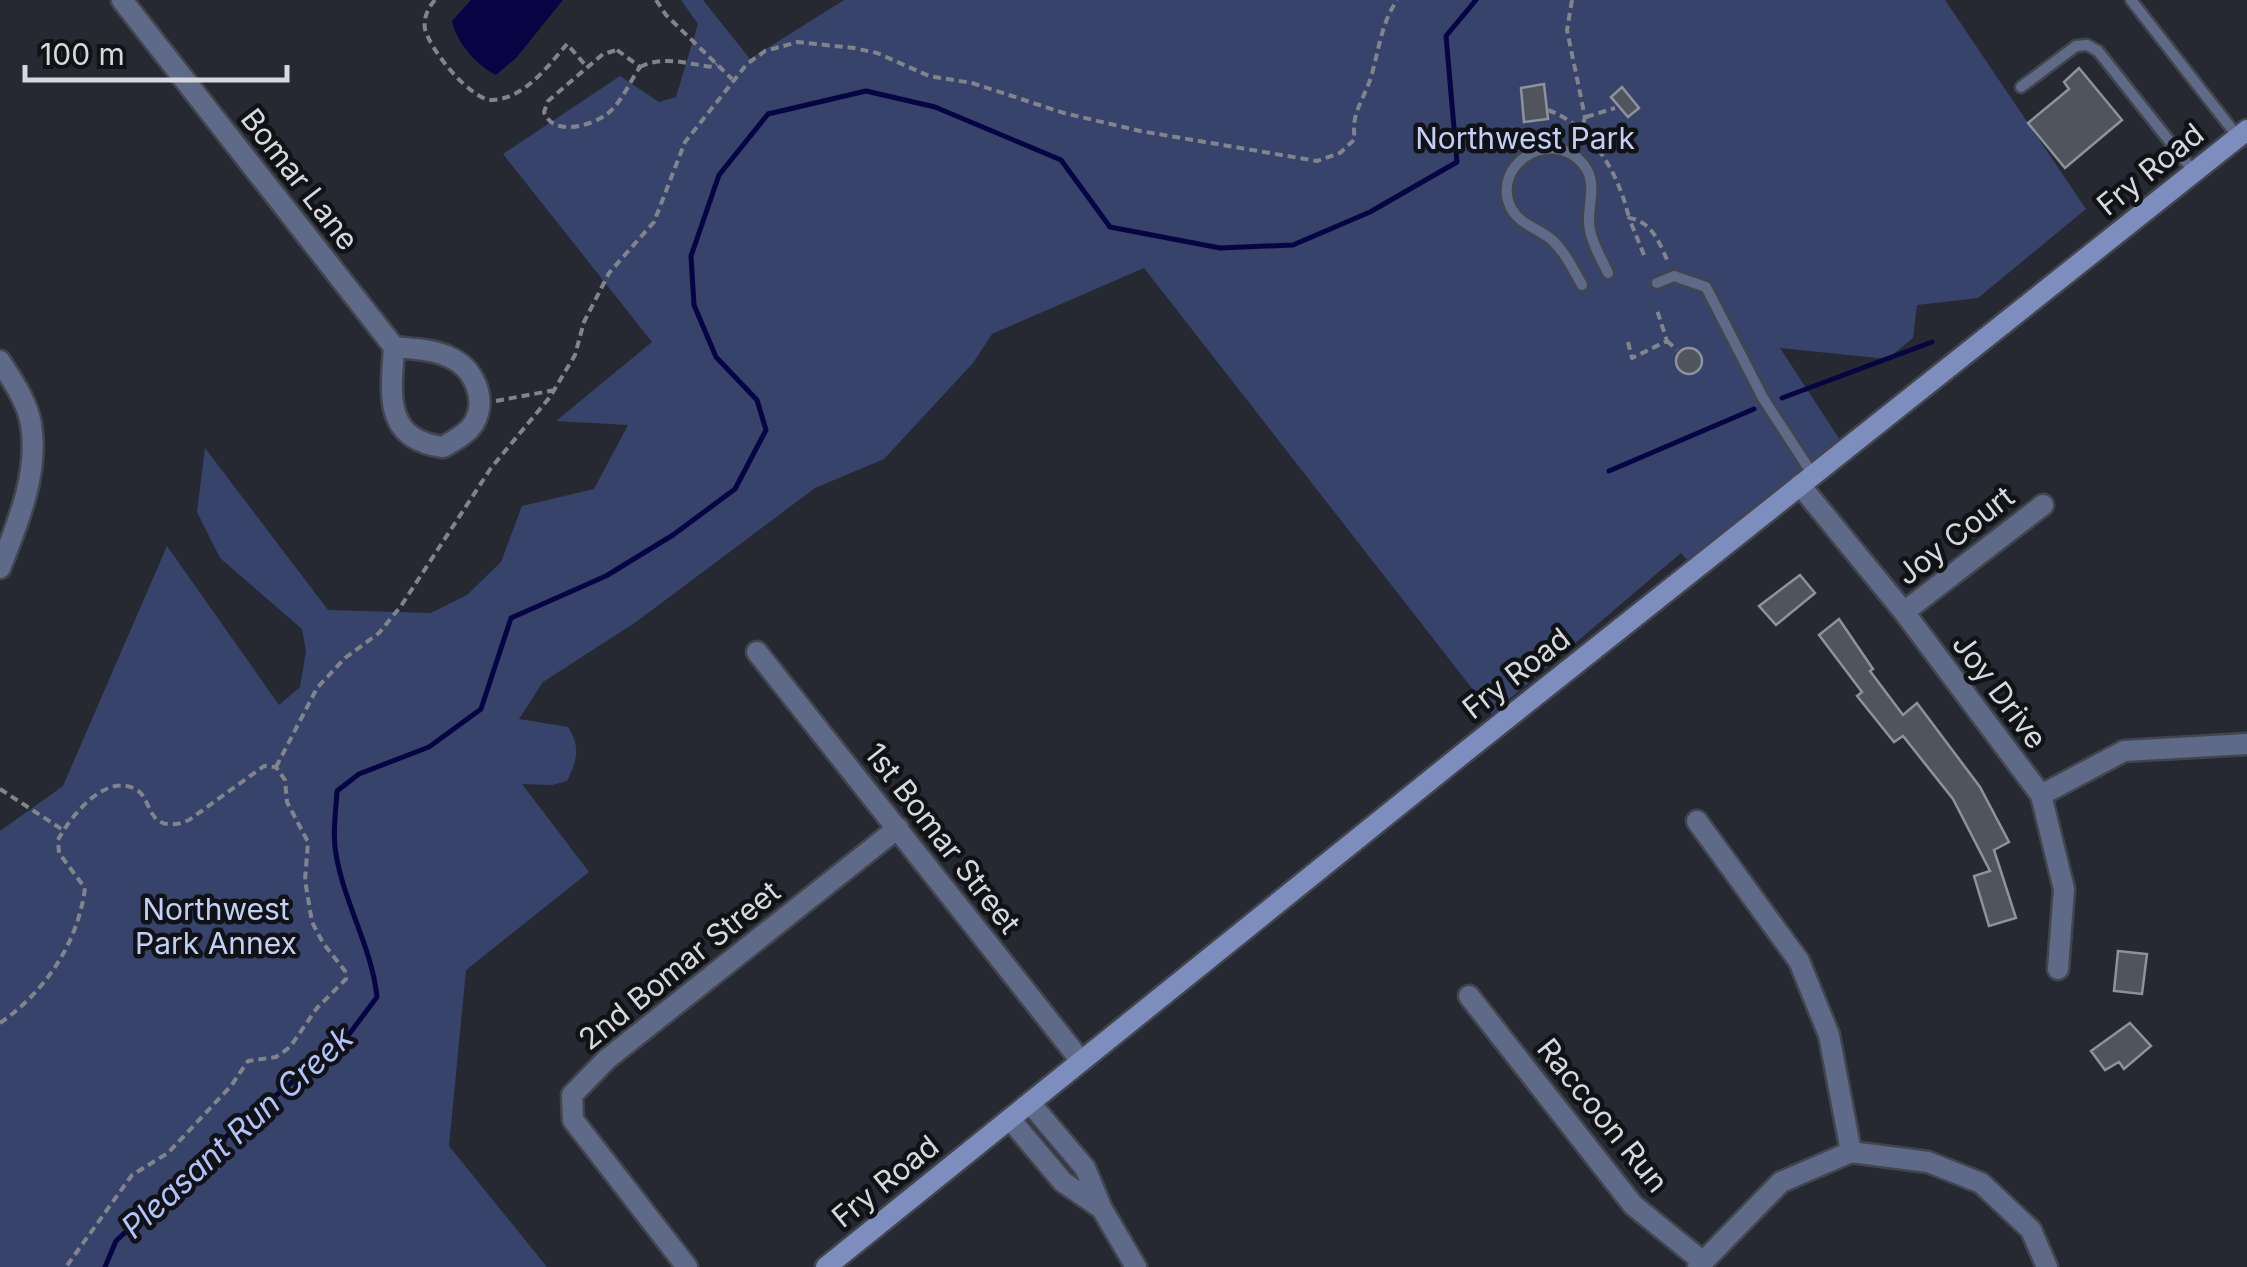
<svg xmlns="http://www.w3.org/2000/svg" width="2247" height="1267" viewBox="0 0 2247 1267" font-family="Inter,sans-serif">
<rect width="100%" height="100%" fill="#262931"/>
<!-- green -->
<path fill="#37436b" d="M681,0h22l47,59 94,-59h1101l141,209 -108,89 -61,7 -4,33 -26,21 -107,-11 66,101 -151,120 -14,-16 -189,161 -348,-446 -152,66 -19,29 -89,96 -69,29 -179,134 -93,60 -24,37 49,8c13,20 9,33 -1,54l-15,4 -30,-1 67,88 -123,98 -17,176 98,121h-547v-436l63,-45 104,-240 112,159 21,-18 6,-36 -4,-22 -82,-71 -23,-46 8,-64 123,162 103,3 36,-18 34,-33 21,-56 72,-17 34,-64 -72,-4 96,-79 -149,-188 117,-78 39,26 17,-5 22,-73z"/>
<!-- water -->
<path fill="#070444" d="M471,0h92l-47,58 -20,17c-19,-9 -40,-33 -44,-54z"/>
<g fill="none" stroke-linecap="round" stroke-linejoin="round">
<!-- stream -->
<path stroke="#070444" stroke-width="5" d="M1782,398l150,-56
M1609,471l145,-62
M105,1267l11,-26 113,-107 118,-97 30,-40c-5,-49 -33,-94 -41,-143 -4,-20 0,-43 1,-63l22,-17 70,-27 52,-38 30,-91 95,-42 67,-41 62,-46 31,-59 -9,-30 -41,-43 -22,-52 -3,-49 28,-81 49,-61 98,-23 69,16 126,53 49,67 110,21 73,-3 77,-33 87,-50 -11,-126 30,-36"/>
</g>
<!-- building -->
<path fill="#50545d" stroke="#8e929b" stroke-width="2.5" d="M2079,68l43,52 -57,48 -37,-45 41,-34 -5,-7z
M1544,84l4,35 -24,3 -3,-34z
M1622,87l17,21 -11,9 -17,-20z
M1676 361a13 13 0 1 1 26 0a13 13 0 1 1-26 0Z
M1800,575l15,18 -39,32 -17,-19z
M1839,619l34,50 -3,2 33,44 14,-12 63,84 29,55 -15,8 22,68 -27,8 -15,-50 16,-5 -37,-72 -50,-63 -9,6 -37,-46 5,-4 -43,-57z
M2118,951l29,3 -5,40 -28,-3z
M2130,1023l21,23 -27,23 -5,-7 -14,8 -14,-19z"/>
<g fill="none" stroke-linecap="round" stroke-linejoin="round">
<defs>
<path id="lane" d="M2131,0l107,137
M2021,87l55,-41 11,-1 11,6 96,121
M1657,283l17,-7 32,11 57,111 50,77
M1582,285c-9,-16 -17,-33 -30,-45 -14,-12 -32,-15 -41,-32 -21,-43 40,-82 72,-44 15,18 5,38 6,59 1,17 12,35 19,50"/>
<path id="street" d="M122,0l272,347
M394,347c18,2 38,2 55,10 24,10 39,41 25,66 -6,10 -20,18 -31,24 -60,-8 -52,-52 -49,-100z
M0,361c12,19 27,40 31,63 8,49 -13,99 -31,144
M1800,485l104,127 137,183 23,94 -6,80
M1904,612l139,-107
M757,652l324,409
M2041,795l83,-44 123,-7
M1697,821l102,140 30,74 22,117
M1469,996l164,209 69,56
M1030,1103l55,65 17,41 34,58
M1010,1119l53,63 38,26
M687,1267l-114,-147 -1,-25 35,-36 291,-231
M1698,1267l83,-85 70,-30 77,10 53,21 50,47 16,37"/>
<path id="secondary" d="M826,1267l639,-515 782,-622"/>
</defs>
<!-- lane casing -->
<use href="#lane" stroke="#42454d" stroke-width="15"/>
<!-- street casing -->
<use href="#street" stroke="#42454d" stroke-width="25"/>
<!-- secondary casing -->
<use href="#secondary" stroke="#42454d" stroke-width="25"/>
<!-- path -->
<path stroke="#82848b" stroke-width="4" stroke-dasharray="8 5" stroke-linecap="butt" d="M435,0c-7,8 -12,18 -10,29 5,21 46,72 68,71 32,-2 55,-34 74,-56l20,23
M656,0l10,15 66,64
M1572,0l-5,30 18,87 -7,25
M617,50l23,17c-10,14 -19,37 -33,47 -17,13 -55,22 -63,-2l4,-11 55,-47z
M640,67c24,-12 47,-3 73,0l4,-3
M1548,110c44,16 71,64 81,108
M1586,117l29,-9
M1644,255l-15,-37c23,3 31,26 39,44
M1667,341l10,9
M1628,342l4,16 35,-17 -11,-34
M496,401l59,-11
M276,767l41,-79 28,-30 34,-25 22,-27 90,-138 59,-71 25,-42 9,-33 25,-49 45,-51 31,-80 62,-78 18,-13 33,-9 56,6 23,5 52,23 43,7 92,30 76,18 177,30 23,-8 15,-14c-5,-25 9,-39 16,-62 8,-27 10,-53 26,-77
M0,789l63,41
M0,1023c45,-31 78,-80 85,-135l-26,-35 -1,-13c12,-23 48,-69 79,-50 11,7 11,24 22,31 10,6 21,3 30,-1l75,-54 12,1 9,13 2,22 21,40 -3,38 7,42 11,21 22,28 1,8 -29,29 -27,39 -14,10 -28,4 -17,25 -63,67 -36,22 -66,92"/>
<!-- lane -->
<use href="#lane" stroke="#5f6988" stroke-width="10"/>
<!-- street -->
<use href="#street" stroke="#5f6988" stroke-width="20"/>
<!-- secondary -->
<use href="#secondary" stroke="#7d8dbe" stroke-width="20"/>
</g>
<g text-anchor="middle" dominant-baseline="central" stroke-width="9" stroke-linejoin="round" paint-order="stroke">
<!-- park labels -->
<g font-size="30" fill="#c2d0f7" stroke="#111216">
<text x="1525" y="138">Northwest Park</text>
<text x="216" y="909">Northwest<tspan x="216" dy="34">Park Annex</tspan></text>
</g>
<!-- street labels -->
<g font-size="30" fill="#d6d8dd" stroke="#111216">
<text transform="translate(2150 169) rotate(-39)">Fry Road</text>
<text transform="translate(300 179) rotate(52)">Bomar Lane</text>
<text transform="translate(1955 535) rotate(-38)">Joy Court</text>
<text transform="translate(1516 673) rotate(-38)">Fry Road</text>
<text transform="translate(2000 691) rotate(53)">Joy Drive</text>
<text transform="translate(943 838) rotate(52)">1st Bomar Street</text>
<text transform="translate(679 965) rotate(-39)">2nd Bomar Street</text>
<text transform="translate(1603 1115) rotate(51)">Raccoon Run</text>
<text transform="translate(885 1181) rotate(-39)">Fry Road</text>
</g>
<!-- water labels -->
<g font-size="32" font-style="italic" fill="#b0c3fe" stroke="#111216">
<text transform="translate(237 1132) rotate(-42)">Pleasant Run Creek</text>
</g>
</g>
<!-- scale -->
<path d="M25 65v15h262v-15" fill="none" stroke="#d6d8dd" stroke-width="5"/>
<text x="40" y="65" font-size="30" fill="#d6d8dd" stroke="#111216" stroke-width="8" paint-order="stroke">100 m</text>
</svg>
